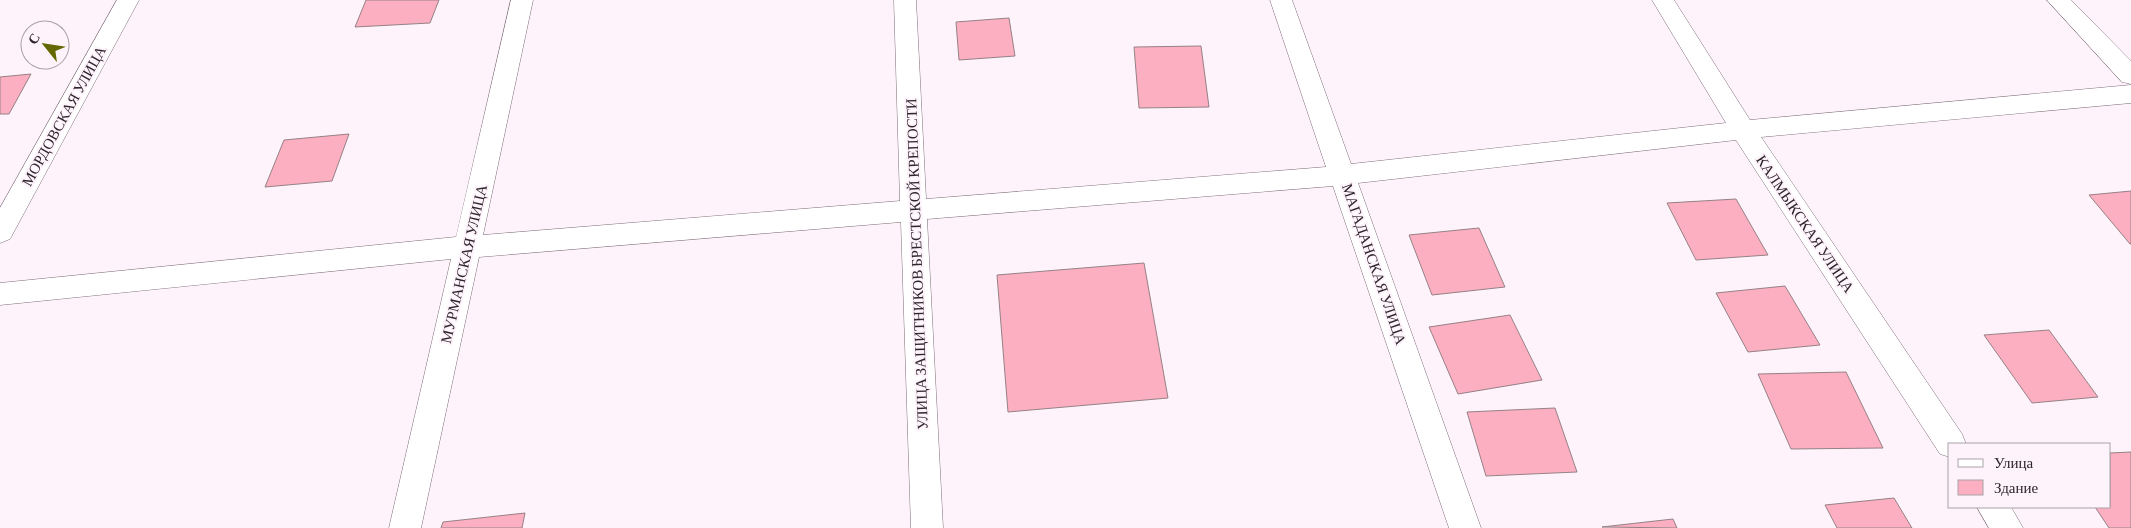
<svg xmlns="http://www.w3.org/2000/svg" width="2131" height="528" viewBox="0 0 2131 528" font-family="'Crimson Pro',serif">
<rect width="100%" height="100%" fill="#fef3fb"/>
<!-- building -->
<path fill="#fcafc1" stroke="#958186" d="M366,0h73l-9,23 -75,4z
M1009,18l6,38 -56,4 -3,-38z
M1201,46l8,61 -70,1 -5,-61z
M31,74l-22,40h-9v-37z
M349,134l-17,47 -67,6 19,-47z
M2131,191v53h-1l-41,-49z
M1736,199l32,56 -72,5 -29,-57z
M1479,228l26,59 -73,8 -23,-60z
M1144,263l24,135 -160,14 -11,-137z
M1785,286l35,59 -72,7 -32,-59z
M1510,315l32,65 -84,14 -29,-67z
M2049,330l49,67 -66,6 -48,-68z
M1846,372l37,76 -92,1 -33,-75z
M1555,408l22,64 -91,4 -19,-64z
M2131,452v76h-22l-14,-21h15v-54z
M1894,498l18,30h-75l-12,-23z
M525,513l-3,15h-81l2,-6z
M1673,519l4,9 -75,-1z"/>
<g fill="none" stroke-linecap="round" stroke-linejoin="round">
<defs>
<path id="minor" d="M117,0h22l-129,239 -10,4v-35z
M511,0h22l-50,235 417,-34 -6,-201h22l10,199 400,-32 -56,-167h22l59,164 375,-41 -74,-123h22l76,120 381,-35v18l-370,34 201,297 4,10h-16v13l-10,-3 -204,-314 -378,43 123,345h-32l-116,-342 -406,33 16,309h-32l-10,-306 -422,35 -58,271h-32l62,-269 -451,46v-22l456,-46z
M2047,0h24l60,61v23l-9,-2z
M1977,507h34l12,21h-34z"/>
</defs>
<!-- minor casing -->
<use href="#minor" stroke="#7d6d78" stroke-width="1"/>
<!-- minor -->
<use href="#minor" fill="#fff" fill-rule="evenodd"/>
</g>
<g text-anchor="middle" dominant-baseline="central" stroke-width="4" stroke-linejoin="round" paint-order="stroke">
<!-- street labels -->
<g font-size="15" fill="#2d262b" stroke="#fef3fb">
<text transform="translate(64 116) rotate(-61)">МОРДОВСКАЯ УЛИЦА</text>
<text transform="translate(1805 224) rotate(56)">КАЛМЫКСКАЯ УЛИЦА</text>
<text transform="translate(464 264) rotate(-77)">МУРМАНСКАЯ УЛИЦА</text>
<text transform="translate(917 264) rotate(-92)">УЛИЦА ЗАЩИТНИКОВ БРЕСТСКОЙ КРЕПОСТИ</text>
<text transform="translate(1374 264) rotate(71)">МАГАДАНСКАЯ УЛИЦА</text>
</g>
</g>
<!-- legend -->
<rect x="1948" y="443" width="162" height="65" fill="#fef3fb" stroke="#aaa1a8"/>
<rect x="1958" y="459" width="25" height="8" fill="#ffffff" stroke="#aaa1a8"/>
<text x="1994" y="468" font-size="15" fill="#2d262b">Улица</text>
<rect x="1958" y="480" width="25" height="15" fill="#fcafc1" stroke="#aaa1a8"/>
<text x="1994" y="493" font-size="15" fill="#2d262b">Здание</text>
<!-- north arrow -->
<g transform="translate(45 45) rotate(300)"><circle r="24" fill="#fef3fb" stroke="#aaa1a8"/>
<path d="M0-4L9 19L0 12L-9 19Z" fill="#656702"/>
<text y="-8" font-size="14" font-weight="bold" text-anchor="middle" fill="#2d262b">С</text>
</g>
</svg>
